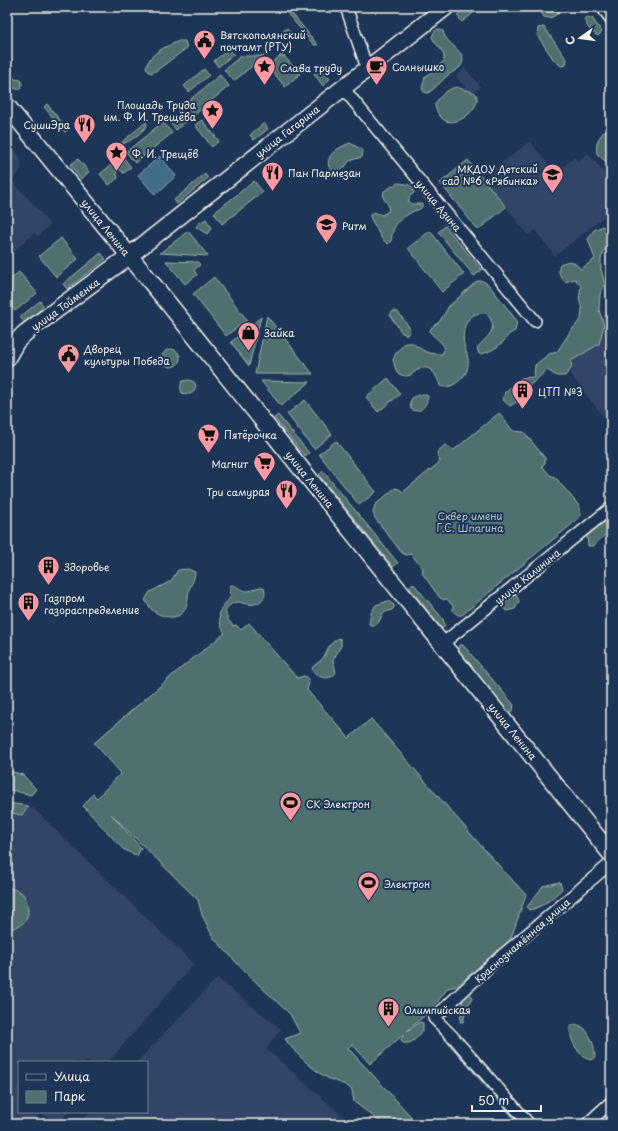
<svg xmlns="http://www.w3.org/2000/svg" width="618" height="1131" viewBox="0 0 618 1131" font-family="'Playpen Sans',sans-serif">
<rect width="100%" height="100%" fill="#1d3557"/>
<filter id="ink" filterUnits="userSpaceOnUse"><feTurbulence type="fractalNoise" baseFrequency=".025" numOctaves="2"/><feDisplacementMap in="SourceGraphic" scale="8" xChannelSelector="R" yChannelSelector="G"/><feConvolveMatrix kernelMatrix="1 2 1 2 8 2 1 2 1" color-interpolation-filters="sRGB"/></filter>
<g filter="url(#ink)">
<!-- built -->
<path fill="#304568" d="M465,68l16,19 -29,24 -6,-7 19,-17 -9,-11z
M7,140l12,15 2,7v8l-9,11 22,24 16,20 -12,11 -3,-3 -28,24z
M530,141l25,32 20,-16 3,4 10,-8 23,28v30l-56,45 -20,-26 -7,5 -45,-57z
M611,309v118l-54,-71z
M7,806l26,2 161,156 -86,98h-89v50h49l-9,12 -19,-11 -8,11h-25z
M217,978l64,51 -15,20 86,75h-264l-5,-5 6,-7h58v-50h-10z"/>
<!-- green -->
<path fill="#506f6e" stroke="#a2b0ab" d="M467,7h14l-19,15 -5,-7z
M543,7h28l-21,11 -6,-1 -3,-4z
M289,10l29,35h-4l-28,-33z
M588,17l4,1 10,14 -4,4c-7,-4 -11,-9 -14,-17z
M544,27l23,33 -1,5 -5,1 -7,-6 -17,-25 1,-7z
M287,28l4,5 -20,17 -5,-5z
M438,29l5,2c1,3 2,6 4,8 5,8 23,16 13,28 -4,4 -10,6 -13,9 -7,6 -12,13 -19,17l-4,-1 -2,-4 3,-11 19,-16c1,-12 -7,-13 -12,-24l2,-5z
M179,41h6l2,7 -30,22 -5,3 -3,-1 -3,-5c5,-15 19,-20 33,-26z
M229,49l5,5 -16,13 -4,-6z
M241,56h23l-30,25 -10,-11z
M280,56h4l16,18 -15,13 -17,-21z
M7,68l8,11 6,1 1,4 -1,5c-7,1 -9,-2 -14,-7z
M321,68l9,11 -7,7 -9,-12z
M204,69l5,6 -20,17 -5,-6z
M220,75l9,11 -53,44 -7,-8 15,-12 -3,-3z
M456,87l19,6c11,13 -23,41 -35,23 -3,-4 -5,-7 -5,-12 5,-8 12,-15 21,-17z
M47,104l21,26 -3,2 -21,-25z
M202,120l17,21 -7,6 -17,-22z
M146,122l1,3c-6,9 -15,15 -24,19l-1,-2z
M163,122l9,11 -37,30 -9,-11z
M264,123l4,6 -14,11 -4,-5z
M611,126l-1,17 1,23 -14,-12c-2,-13 3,-20 14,-28z
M350,143l11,6 2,2 -1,6 -13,4 -4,6 -9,6c-4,-1 -5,-2 -7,-6 -4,-13 11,-20 21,-24z
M122,156l9,11 -7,6 -5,-4 -3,2 2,7 -9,7 -9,-11z
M78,159l11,13 -8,7 -11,-14z
M468,160l38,47 -28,23 -38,-47z
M205,174l3,4 -31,26 -3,-4z
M254,181l9,11 -41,32 -8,-11z
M398,183c8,1 15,0 16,10l-5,4v5l4,2h9v3c-2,3 -5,3 -8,4 -15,8 -21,13 -23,30l-3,3 -6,-5 -12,-22v-3l4,-2 7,3 7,-3c2,-8 -2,-9 -5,-15l1,-6z
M206,219l6,9 -5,6 -11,-7 3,-4z
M445,226l37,44 -8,6 -36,-44z
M603,226l8,9v14h-6l-4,9v11l4,15 -5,10 -1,16 5,15 -5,19 -28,17 1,6 -7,9h-8l-10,-6 -19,17 -5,11 -13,8 -7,-6 2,-8 16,-14 13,-1 1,-12 14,-11 8,-2 13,-20 11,-13 1,-10 -3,-10 2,-13 -6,-7 -10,3c-5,-6 -8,-10 -5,-18 13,-5 12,-3 21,5l14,-10 -7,-20 6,-9z
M188,231l20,25 -48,-3z
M430,231l34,43 -22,18 -34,-44z
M61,238l17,21 -22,18 -17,-21z
M101,253l5,6 -39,30 -4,-5z
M166,261l32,1 2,3 -6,5 3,5 -12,9z
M19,272l18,21 -22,18 -8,-10v-19z
M214,277l33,43 -21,16 -33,-42z
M477,281h6l6,4 28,36 -2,10c-7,3 -8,6 -12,11 -6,6 -17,12 -24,12l-2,-6c10,-12 24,-19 9,-35 -19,-2 -25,16 -22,32 3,9 6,16 3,25 -2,6 -7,10 -12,14 -6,3 -9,4 -15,2 -3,-11 -10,-23 -22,-16 -4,2 -7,6 -12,6 -3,0 -7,-2 -9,-3l-4,-13 3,-7 9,-10h8c11,9 15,11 29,11l3,-6c-5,-8 -10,-10 -15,-16l1,-4 9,-7 9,-15z
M40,301l4,6 -19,16 -5,-6z
M395,311l3,1 11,15 1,5 -3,3 -5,-2 -11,-16 -1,-2 2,-3z
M267,316l46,58h-58z
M261,317l-12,49 -18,-24z
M162 358a9 9 0 1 1 18 0a9 9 0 1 1-18 0Z
M388,378l12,16 -22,18 -12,-15z
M189,380l5,2 2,3c-2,8 -5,11 -14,8 -2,-5 -2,-8 1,-12z
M261,381l49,1 -29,24z
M423,394l5,2c-1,9 -8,19 -17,13l-1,-7 3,-5z
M305,400l27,34 -18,15 -27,-35z
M499,413l14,18 11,1 21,26v5l-3,3 8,9 5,2 25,30 1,8 -3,4 -116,96h-4l-5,-4v-5l-7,-8 -1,2 -5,-2 -18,-25 1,-4 -12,-15 -5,1 -4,-2 -27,-35 -2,-5 2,-8 20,-17 4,1 4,3 37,-30 -3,-10 8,-7 9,5z
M278,415l31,38 -4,3 -31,-38z
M336,441l40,51 -17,13 -40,-51z
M323,471l75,92 -5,4 -74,-92z
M605,521h6v12c-8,1 -12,9 -18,13h-5l-1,-10 5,-8z
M188,569l7,3c0,7 -4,12 -6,18 -1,6 -1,13 -4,19 -6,13 -24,8 -33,1 -3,-3 -5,-7 -7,-10l5,-8 21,-11 7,-11z
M413,583l30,36 2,6 -3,4 -33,-42z
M231,585c7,0 10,7 17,6 4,0 9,-4 13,-4l3,1c4,11 -6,18 -17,16 -3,0 -6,-2 -9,-2 -2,0 -6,1 -8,3 -9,7 -2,14 3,21l3,-1 5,5 8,-7 48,55 7,-2 3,1 2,6 -2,7 42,48 22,-19 112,129 43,47 -16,46 -34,28 -19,17 -9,2 -17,22 -24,21 13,-9 3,1v7c-5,7 -11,15 -20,13l-2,-3 3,-6 -34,30 -18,-20 -4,4 70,76h-35l-29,-22 -2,-12c-8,-8 -19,-8 -28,-14 -15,-10 -29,-23 -39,-37l15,-6 -10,-19 -45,-42 -32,-35 -11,-22 -4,-15 -87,-86 30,34 -4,8 -14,-7 -40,-43 10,-12 4,4 24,-25 -27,-30 87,-75 44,-35c-5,-6 -8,-19 -3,-26 2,-4 7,-6 8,-10 2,-5 -2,-8 1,-12z
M516,594l3,7 -4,8 -8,2 -5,-4v-7l6,-5z
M388,601l6,4v3l-2,2 -9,3 -4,9 -5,4 -5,-2 2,-11 5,-8z
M339,638l2,2v6l-8,14 3,12c-5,10 -21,6 -24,-4 3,-4 5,-4 8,-7 8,-6 4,-15 19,-23z
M459,645h4l51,60 -1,5 -2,2h-3l-48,-60 -2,-4z
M7,770l16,5 13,14 -5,6 -24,-6z
M7,803l22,3 -7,9 -15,-3z
M560,882l2,7c-9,9 -21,19 -33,21l-2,-3 16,-21z
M7,887c5,2 11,3 15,6 3,3 4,7 5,11 4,13 -3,22 -17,25l-3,-2z
M470,991l2,8 -5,8 -4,15h-3l3,-25z
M575,1024c3,1 7,2 9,4 7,7 11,19 11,29l-4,3c-12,-2 -22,-21 -21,-33z"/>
<!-- water -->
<path fill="#426d89" stroke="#89a2af" d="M160,156l16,20 -21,19 -17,-20z"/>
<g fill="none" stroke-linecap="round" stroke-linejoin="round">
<!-- stream -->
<path stroke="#89a2af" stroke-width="3" d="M439,1031l81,93"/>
<defs>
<path id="street" d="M346,7l21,61
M602,7l9,12
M343,88l192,233
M442,644l169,-136
M529,1124l-76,-87 -19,-19 58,-54 119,-101
M587,1124l24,-22"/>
<path id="secondary" d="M7,106l161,197 443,551
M7,358l9,-16 9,-9 104,-77 317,-249"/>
</defs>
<!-- street casing -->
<use href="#street" stroke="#f4f1e8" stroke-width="14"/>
<!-- secondary casing -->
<use href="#secondary" stroke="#f4f1e8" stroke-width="19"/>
<!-- street -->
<use href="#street" stroke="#1d3557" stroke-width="11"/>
<!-- secondary -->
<use href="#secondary" stroke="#1d3557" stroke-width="16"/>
</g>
</g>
<!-- icons -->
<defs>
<symbol id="civic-pin" viewBox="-11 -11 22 30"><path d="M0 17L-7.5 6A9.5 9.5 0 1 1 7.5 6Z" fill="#ff9aa2" stroke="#1d3557"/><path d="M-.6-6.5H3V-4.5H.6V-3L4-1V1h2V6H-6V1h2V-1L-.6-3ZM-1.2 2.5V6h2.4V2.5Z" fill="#111"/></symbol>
<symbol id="cafe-pin" viewBox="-11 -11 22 30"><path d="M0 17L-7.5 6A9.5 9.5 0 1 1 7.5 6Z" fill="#ff9aa2" stroke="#1d3557"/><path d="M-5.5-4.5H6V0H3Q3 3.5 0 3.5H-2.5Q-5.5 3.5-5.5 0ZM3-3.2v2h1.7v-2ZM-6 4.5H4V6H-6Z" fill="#111"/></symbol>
<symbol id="sight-pin" viewBox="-11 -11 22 30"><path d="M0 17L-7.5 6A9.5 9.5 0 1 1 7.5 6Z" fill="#ff9aa2" stroke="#1d3557"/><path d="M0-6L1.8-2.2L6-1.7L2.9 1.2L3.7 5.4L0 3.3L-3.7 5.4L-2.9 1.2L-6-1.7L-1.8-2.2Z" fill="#111"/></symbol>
<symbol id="restaurant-pin" viewBox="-11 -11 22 30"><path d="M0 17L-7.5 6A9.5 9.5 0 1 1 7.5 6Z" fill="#ff9aa2" stroke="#1d3557"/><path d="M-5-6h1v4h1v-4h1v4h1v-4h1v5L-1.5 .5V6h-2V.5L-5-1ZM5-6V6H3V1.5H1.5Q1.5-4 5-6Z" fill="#111"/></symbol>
<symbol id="school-pin" viewBox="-11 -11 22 30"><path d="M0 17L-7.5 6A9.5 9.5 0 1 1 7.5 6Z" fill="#ff9aa2" stroke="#1d3557"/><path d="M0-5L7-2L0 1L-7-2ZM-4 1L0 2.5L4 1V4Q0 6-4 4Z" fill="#111"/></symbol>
<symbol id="university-pin" viewBox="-11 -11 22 30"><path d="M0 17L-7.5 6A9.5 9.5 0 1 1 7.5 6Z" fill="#ff9aa2" stroke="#1d3557"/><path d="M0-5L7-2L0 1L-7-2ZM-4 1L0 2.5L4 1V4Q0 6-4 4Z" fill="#111"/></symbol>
<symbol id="shop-pin" viewBox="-11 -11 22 30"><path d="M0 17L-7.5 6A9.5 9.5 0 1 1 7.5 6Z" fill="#ff9aa2" stroke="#1d3557"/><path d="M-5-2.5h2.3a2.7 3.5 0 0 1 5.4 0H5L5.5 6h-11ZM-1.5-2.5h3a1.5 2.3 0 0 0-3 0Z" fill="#111"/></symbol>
<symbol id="building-pin" viewBox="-11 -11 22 30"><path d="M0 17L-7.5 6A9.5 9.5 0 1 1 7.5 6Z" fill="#ff9aa2" stroke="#1d3557"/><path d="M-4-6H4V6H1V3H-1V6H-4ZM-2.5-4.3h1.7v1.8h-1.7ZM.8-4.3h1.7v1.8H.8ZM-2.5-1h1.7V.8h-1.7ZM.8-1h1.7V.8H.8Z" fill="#111"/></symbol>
<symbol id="supermarket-pin" viewBox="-11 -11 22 30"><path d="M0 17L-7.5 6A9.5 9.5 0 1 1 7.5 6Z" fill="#ff9aa2" stroke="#1d3557"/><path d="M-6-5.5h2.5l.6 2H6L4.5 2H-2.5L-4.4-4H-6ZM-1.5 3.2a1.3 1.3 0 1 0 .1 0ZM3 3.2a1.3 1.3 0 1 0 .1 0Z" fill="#111"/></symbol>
<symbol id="stadium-pin" viewBox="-11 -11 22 30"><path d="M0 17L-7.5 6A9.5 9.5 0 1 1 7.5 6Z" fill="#ff9aa2" stroke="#1d3557"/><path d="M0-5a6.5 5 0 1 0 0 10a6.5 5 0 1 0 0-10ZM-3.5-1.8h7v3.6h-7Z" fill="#111"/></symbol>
</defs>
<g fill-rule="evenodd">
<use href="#civic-pin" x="192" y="28" width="25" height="34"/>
<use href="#cafe-pin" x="364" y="54" width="25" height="34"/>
<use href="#sight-pin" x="252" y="54" width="25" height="34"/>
<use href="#sight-pin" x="200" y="98" width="25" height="34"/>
<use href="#restaurant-pin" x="72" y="112" width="25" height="34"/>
<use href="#sight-pin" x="104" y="140" width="25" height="34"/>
<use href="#restaurant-pin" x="260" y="160" width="25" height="34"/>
<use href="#school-pin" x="540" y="162" width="25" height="34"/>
<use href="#university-pin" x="314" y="212" width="25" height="34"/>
<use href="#shop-pin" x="236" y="320" width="25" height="34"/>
<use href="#civic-pin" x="56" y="342" width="25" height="34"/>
<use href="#building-pin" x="510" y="378" width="25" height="34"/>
<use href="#supermarket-pin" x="196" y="422" width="25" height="34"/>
<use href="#supermarket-pin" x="252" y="450" width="25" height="34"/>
<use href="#restaurant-pin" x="274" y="478" width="25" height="34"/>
<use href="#building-pin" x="36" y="554" width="25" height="34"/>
<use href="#building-pin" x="16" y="590" width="25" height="34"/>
<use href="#stadium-pin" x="278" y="790" width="25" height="34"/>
<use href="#stadium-pin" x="356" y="870" width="25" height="34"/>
<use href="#building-pin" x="376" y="996" width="25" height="34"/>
</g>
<g text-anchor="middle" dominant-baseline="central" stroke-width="4" stroke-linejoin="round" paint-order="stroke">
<!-- poi labels -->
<g font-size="10" fill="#f4f1e8" stroke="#1d3557" text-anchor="start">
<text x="220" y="34">Вятскополянский<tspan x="220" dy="12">почтамт (РТУ)</tspan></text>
<text x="392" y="66">Солнышко</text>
<text x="280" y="67">Слава труду</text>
<text x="196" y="104" text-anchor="end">Площадь Труда<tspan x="196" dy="12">им. Ф. И. Трещёва</tspan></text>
<text x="70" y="124" text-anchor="end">СушиЭра</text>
<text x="132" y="153">Ф. И. Трещёв</text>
<text x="538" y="168" text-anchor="end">МКДОУ Детский<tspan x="538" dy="12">сад №6 «Рябинка»</tspan></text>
<text x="288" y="172">Пан Пармезан</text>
<text x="342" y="225">Ритм</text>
<text x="264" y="332">Зайка</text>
<text x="84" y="348">Дворец<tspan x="84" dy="12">культуры Победа</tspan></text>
<text x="538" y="391">ЦТП №3</text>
<text x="224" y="434">Пятёрочка</text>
<text x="248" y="463" text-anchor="end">Магнит</text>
<text x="270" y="491" text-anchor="end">Три самурая</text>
<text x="64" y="566">Здоровье</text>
<text x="44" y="597">Газпром<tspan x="44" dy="12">газораспределение</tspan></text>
<text x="306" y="803">СК Электрон</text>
<text x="384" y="883">Электрон</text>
<text x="404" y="1009">Олимпийская</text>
</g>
<!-- street labels -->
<g font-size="10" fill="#f4f1e8" stroke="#1d3557">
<text transform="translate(287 131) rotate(-38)">улица Гагарина</text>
<text transform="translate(439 205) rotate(50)">улица Азина</text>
<text transform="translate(106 227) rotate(51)">улица Ленина</text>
<text transform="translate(65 304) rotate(-36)">улица Тойменка</text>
<text transform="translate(310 479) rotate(51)">улица Ленина</text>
<text transform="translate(527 576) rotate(-39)">улица Калинина</text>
<text transform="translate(513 731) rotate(51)">улица Ленина</text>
<text transform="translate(522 940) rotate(-41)">Краснознамённая улица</text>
</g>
<!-- park labels -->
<g font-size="10" fill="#bbc4bd" stroke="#1d3557">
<text x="470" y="515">Сквер имени<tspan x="470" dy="12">Г.С. Шпагина</tspan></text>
</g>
</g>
<!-- margin -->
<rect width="618" height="1131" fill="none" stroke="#1d3557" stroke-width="24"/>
<rect x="12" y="12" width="594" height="1107" fill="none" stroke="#f4f1e8" stroke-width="1.5" filter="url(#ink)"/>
<!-- legend -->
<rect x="18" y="1061" width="130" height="52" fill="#1d3557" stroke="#738091"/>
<rect x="26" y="1074" width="20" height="6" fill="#1d3557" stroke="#738091"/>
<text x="54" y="1081" font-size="12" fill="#f4f1e8">Улица</text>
<rect x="26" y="1091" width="20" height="12" fill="#506f6e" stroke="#738091"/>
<text x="54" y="1101" font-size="12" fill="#f4f1e8">Парк</text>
<!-- north arrow -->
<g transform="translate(580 38) rotate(256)" stroke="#1d3557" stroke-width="3" paint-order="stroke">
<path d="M0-3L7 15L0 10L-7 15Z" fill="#f4f1e8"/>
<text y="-6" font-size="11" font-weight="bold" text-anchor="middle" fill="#f4f1e8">С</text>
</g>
<!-- scale -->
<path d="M472 1105v6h69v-6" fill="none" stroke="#f4f1e8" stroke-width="2"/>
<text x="478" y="1105" font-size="12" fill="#f4f1e8" stroke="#1d3557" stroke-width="3" paint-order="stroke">50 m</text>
</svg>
